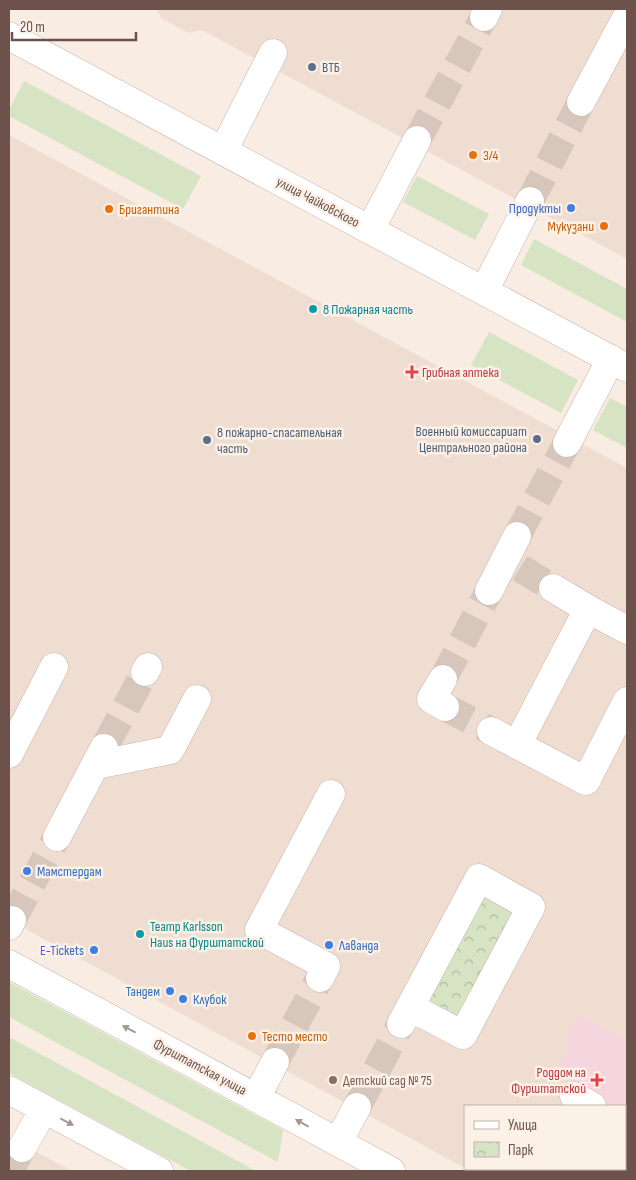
<svg xmlns="http://www.w3.org/2000/svg" width="636" height="1180" viewBox="0 0 636 1180" font-family="'Sofia Sans Condensed',sans-serif">
<defs>
<pattern id="park-crowns" width="20" height="18" patternUnits="userSpaceOnUse" patternTransform="scale(1.25)"><rect width="20" height="18" fill="#d6e4c3"/><path d="M2 6a3 3 0 1 1 6 0M12 15a3 3 0 1 1 6 0" fill="none" stroke="#b2bba1"/></pattern>
</defs>
<rect width="100%" height="100%" fill="#f9ece2"/>
<!-- residential -->
<path fill="#efddd1" d="M157,9h470v250l-425,-229 -14,3 -27,-15z
M9,135l618,333v703h-155l-5,-2h158v-63h-160v62l-456,-248z
M9,1137l63,34h-63z"/>
<!-- medical -->
<path fill="#f5d6df" d="M579,1014l48,26v86l-2,-1v-19h-33l-18,-10 -13,-32 11,-20 -7,-3z"/>
<!-- grass -->
<path fill="#d6e4c3" d="M24,81l177,95 -18,33 -174,-93v-6z
M417,176l72,38 -14,26 -72,-38z
M534,239l93,50v33l-106,-57z
M489,332l89,48 -17,33 -90,-48z
M610,398l17,9v41l-34,-18z
M9,982l274,148 -5,32 -269,-145z
M9,1037l247,134h-65l-182,-98z"/>
<!-- park -->
<path fill="url(#park-crowns)" d="M480,893l37,20 -57,108 -37,-20z"/>
<g fill="none" stroke-linecap="round" stroke-linejoin="round">
<!-- minor-tunnel -->
<path stroke="#d6c6bc" stroke-width="28" stroke-dasharray="28 14" stroke-linecap="butt" d="M417,140l67,-123
M530,201l51,-99
M517,536l50,-93
M520,568l33,20
M443,679l46,-88
M445,707l46,24
M106,744l39,-72
M12,920l45,-83
M275,1062l45,-84
M357,1107l44,-83
M10,1171l12,-23"/>
<defs>
<path id="minor" d="M484,17l4,-8
M9,36l618,332
M581,102l44,-82
M223,151l50,-98
M370,230l47,-90
M484,291l46,-90
M567,443l44,-84
M553,588l35,21
M489,591l28,-55
M145,672l3,-5
M443,679l-12,20 14,8
M491,731l95,50 41,-80
M517,745l71,-136 39,21
M9,754l45,-87
M96,765l74,-15 27,-51
M57,837l47,-89
M9,926l3,-6
M9,964l382,207
M320,978l6,-12 -67,-36 72,-136
M401,1024l78,-146 52,29 -68,128 -53,-28
M9,1090l150,81
M574,1096l18,10
M256,1098l19,-36
M625,1125l2,1
M338,1142l19,-35
M22,1148l22,-39"/>
</defs>
<!-- minor casing -->
<use href="#minor" stroke="#c8b3ab" stroke-width="29"/>
<!-- minor -->
<use href="#minor" stroke="#fff" stroke-width="28"/>
</g>
<!-- one-way arrows -->
<defs><path id="oneway-solid" d="M-6-.8H1V-3.2L6.5 0L1 3.2V.8H-6Z" transform="scale(1.25)"/></defs>
<g fill="#a79794">
<use href="#oneway-solid" transform="translate(129 1029) rotate(-152)"/>
<use href="#oneway-solid" transform="translate(67 1122) rotate(28)"/>
<use href="#oneway-solid" transform="translate(302 1123) rotate(-151)"/>
</g>
<!-- markers -->
<g fill="#5c6f8a" stroke="#fcf1e7" stroke-width="2">
<circle cx="312" cy="67" r="5"/>
<circle cx="537" cy="439" r="5"/>
<circle cx="207" cy="440" r="5"/>
</g>
<g fill="#e8710a" stroke="#fcf1e7" stroke-width="2">
<circle cx="473" cy="155" r="5"/>
<circle cx="109" cy="209" r="5"/>
<circle cx="604" cy="226" r="5"/>
<circle cx="252" cy="1036" r="5"/>
</g>
<g fill="#3f7fe0" stroke="#fcf1e7" stroke-width="2">
<circle cx="571" cy="208" r="5"/>
<circle cx="27" cy="871" r="5"/>
<circle cx="329" cy="945" r="5"/>
<circle cx="94" cy="950" r="5"/>
<circle cx="170" cy="991" r="5"/>
<circle cx="183" cy="999" r="5"/>
</g>
<g fill="#0f9aa8" stroke="#fcf1e7" stroke-width="2">
<circle cx="313" cy="309" r="5"/>
<circle cx="140" cy="934" r="5"/>
</g>
<g fill="#e0444e" stroke="#fcf1e7" stroke-width="2">
<path d="M409.5 364.5h5v5h5v5h-5v5h-5v-5h-5v-5h5z"/>
<path d="M594.5 1072.5h5v5h5v5h-5v5h-5v-5h-5v-5h5z"/>
</g>
<circle fill="#8d6e63" stroke="#fcf1e7" stroke-width="2" cx="333" cy="1080" r="5"/>
<g text-anchor="middle" dominant-baseline="central" stroke-width="5" stroke-linejoin="round" paint-order="stroke">
<!-- service labels -->
<g font-size="14" fill="#4e5e75" stroke="#fcf1e7" text-anchor="start">
<text x="322" y="67">ВТБ</text>
<text x="527" y="431" text-anchor="end">Военный комиссариат<tspan x="527" dy="16">Центрального района</tspan></text>
<text x="217" y="432">8 пожарно-спасательная<tspan x="217" dy="16">часть</tspan></text>
</g>
<!-- food labels -->
<g font-size="14" fill="#c56008" stroke="#fcf1e7" text-anchor="start">
<text x="483" y="155">3/4</text>
<text x="119" y="209">Бригантина</text>
<text x="594" y="226" text-anchor="end">Мукузани</text>
<text x="262" y="1036">Тесто место</text>
</g>
<!-- street labels -->
<g font-size="14" fill="#6d524c" stroke="#fcf1e7">
<text transform="translate(318 202) rotate(28)">улица Чайковского</text>
<text transform="translate(200 1067) rotate(28)">Фурштатская улица</text>
</g>
<!-- shop labels -->
<g font-size="14" fill="#366cbe" stroke="#fcf1e7" text-anchor="end">
<text x="561" y="208">Продукты</text>
<text x="37" y="871" text-anchor="start">Мамстердам</text>
<text x="339" y="945" text-anchor="start">Лаванда</text>
<text x="84" y="950">E-Tickets</text>
<text x="160" y="991">Тандем</text>
<text x="193" y="999" text-anchor="start">Клубок</text>
</g>
<!-- culture labels -->
<g font-size="14" fill="#0d838f" stroke="#fcf1e7" text-anchor="start">
<text x="323" y="309">8 Пожарная часть</text>
<text x="150" y="926">Театр Karlsson<tspan x="150" dy="16">Haus на Фурштатской</tspan></text>
</g>
<!-- health labels -->
<g font-size="14" fill="#be3a42" stroke="#fcf1e7" text-anchor="start">
<text x="422" y="372">Грибная аптека</text>
<text x="586" y="1072" text-anchor="end">Роддом на<tspan x="586" dy="16">Фурштатской</tspan></text>
</g>
<!-- education labels -->
<g font-size="14" fill="#785e54" stroke="#fcf1e7" text-anchor="start">
<text x="343" y="1080">Детский сад № 75</text>
</g>
</g>
<!-- border -->
<rect width="636" height="1180" fill="none" stroke="#6d524c" stroke-width="20"/>
<!-- legend -->
<rect x="464" y="1105" width="162" height="65" fill="#fcf1e7" stroke="#c3b1a9"/>
<rect x="474" y="1121" width="25" height="8" fill="#ffffff" stroke="#c3b1a9"/>
<text x="508" y="1130" font-size="15" fill="#6d524c">Улица</text>
<rect x="474" y="1142" width="25" height="15" fill="url(#park-crowns)" stroke="#c3b1a9"/>
<text x="508" y="1155" font-size="15" fill="#6d524c">Парк</text>
<!-- scale -->
<path d="M12 32v8h124v-8" fill="none" stroke="#6d524c" stroke-width="2.5"/>
<text x="20" y="32" font-size="15" fill="#6d524c" stroke="#fcf1e7" stroke-width="4" paint-order="stroke">20 m</text>
</svg>
